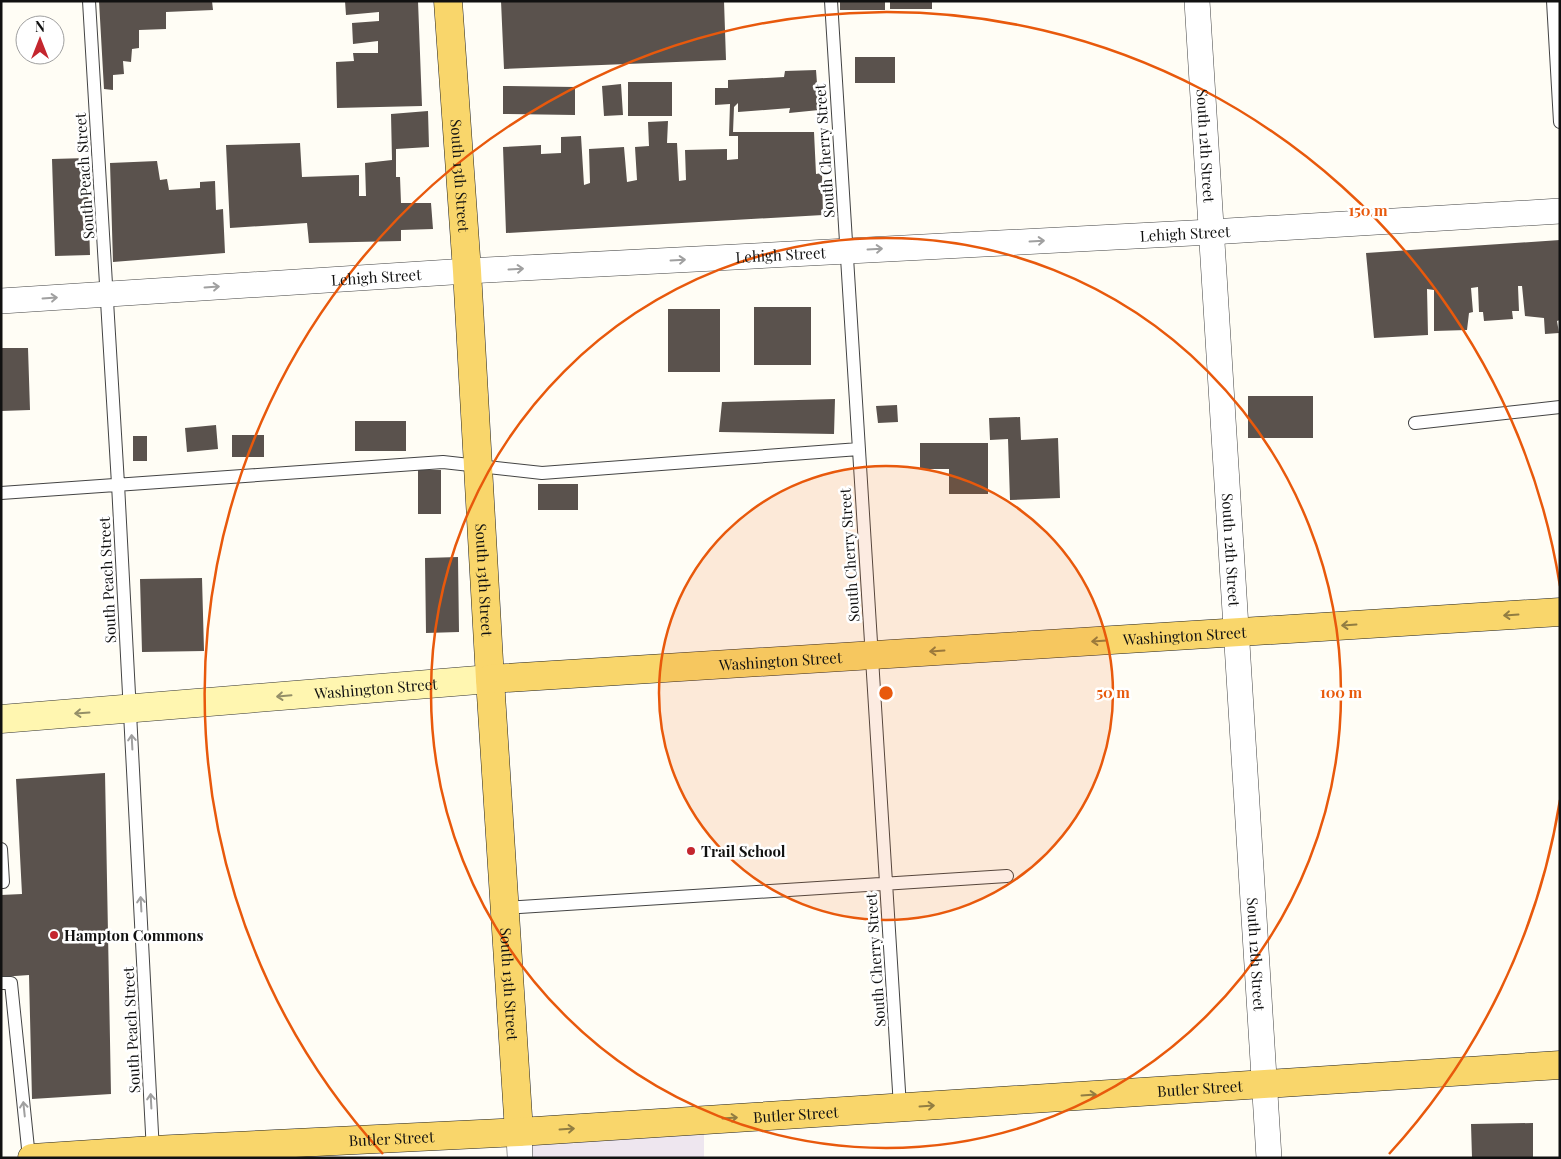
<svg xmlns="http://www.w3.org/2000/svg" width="1561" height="1159" viewBox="0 0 1561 1159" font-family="'Playfair Display',serif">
<rect width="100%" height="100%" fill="#fffdf5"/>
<!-- industrial -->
<path fill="#eee6ef" d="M704,1119v39h-181l-1,-31z"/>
<!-- building -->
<path fill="#5a524d" d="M99,1h113l1,9 -47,2v17l-27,1v18l-7,1 -1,13 -8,-1 1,13 -11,1v15l-9,-1z
M345,1h73l4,105 -85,2 -1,-46 18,-1 -1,-8h25v-12l-25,3 -1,-21 27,-2v-9l-33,3z
M501,1h223l2,59 -222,9z
M840,1h45v9h-45z
M890,1h42v8h-42z
M855,57h40v26h-40z
M816,70l3,40 -30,3 1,-5 -52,4v-9l-4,4 -1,25h81l2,42 6,-1 1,42 -317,18 -3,-86 38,-2v9l20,-1v-16l20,-1 3,49 6,-2 -1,-34 35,-2 3,35 10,-2 -2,-33 14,-1 -1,-24 20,-1 -1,22h10l2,38 7,-1 -1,-30 42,-1v11l11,-1v-23h-9l1,-32 -15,1v-17h13v-8l56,-3 1,-6z
M628,82h44v34h-44z
M621,84l2,31 -19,1 -2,-30z
M503,86l72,1v28l-72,-1z
M428,111l1,36 -33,2v28h4l1,26h30l2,26 -32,1v11l-92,2 -2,-20 -77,5 -4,-83 74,-2 2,34 57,-2v21h7l-1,-33 27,-3 -1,-46z
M87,158l3,97 -35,1 -3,-97z
M157,161l3,19 7,-1 2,11 31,-2v-6l15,-1 1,29 7,-1 2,44 -112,9 -3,-99z
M1560,240v80l-3,1 2,12 -14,1 -1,-16 -19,-2 -3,-30h-4l1,25h-7l1,8 -29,2 -1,-9h-4l-1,-25 -7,1 2,24 -4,1 -2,17 -33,1v-41l-7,-1 1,46 -54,3 -8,-85z
M754,307h57v58h-57z
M668,309h52v63h-52z
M1,348h27l2,62 -29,1z
M1248,396h65v42h-65z
M835,399l-1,35 -115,-2 3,-30z
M897,405l1,17 -20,1 -2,-17z
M1020,417l1,23 37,-2 2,60 -50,2 -2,-61 -18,1 -1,-22z
M355,421h51v30h-51z
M216,425l2,24 -31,3 -2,-24z
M232,435h32v22h-32z
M133,436h14v25h-14z
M920,443h68v51h-39v-25h-29z
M418,470h23v44h-23z
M538,484h40v26h-40z
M458,557l1,75 -33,1 -1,-75z
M202,578l2,73 -62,1 -2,-73z
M105,773l6,321 -79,5 -3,-124 -28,2v-82l21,-1 -6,-115z
M1533,1123v35h-61l-1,-34z"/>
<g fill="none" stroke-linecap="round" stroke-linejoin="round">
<defs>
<path id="lane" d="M89,1l29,483 35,668
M831,1l69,1106
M1553,1l7,121
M1415,423l145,-16
M1,493l442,-31 99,11 317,-24
M1,849l2,33h-2
M505,908l502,-32
M1,983h10l18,175"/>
<g id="street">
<path id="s1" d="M1197,1l72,1157"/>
<path id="s2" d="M1,301l466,-30 744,-39 349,-21"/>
<path d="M519,1132l1,26"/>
</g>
<g id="secondary">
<path id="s3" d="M1,719l489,-40"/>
</g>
<g id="primary">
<path id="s4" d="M448,1l19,270 23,408 29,453"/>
<path id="s5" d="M490,679l1070,-67"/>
<path id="s6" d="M32,1158l121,-8 366,-18 1041,-67"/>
</g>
</defs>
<!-- lane casing -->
<use href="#lane" stroke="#444" stroke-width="14"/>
<!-- street casing -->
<use href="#street" stroke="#444" stroke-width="26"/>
<!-- secondary casing -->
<use href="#secondary" stroke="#333" stroke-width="29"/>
<!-- primary casing -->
<use href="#primary" stroke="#222" stroke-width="29"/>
<!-- lane -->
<use href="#lane" stroke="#fff" stroke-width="12"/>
<!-- street -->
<use href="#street" stroke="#fff" stroke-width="25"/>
<!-- secondary -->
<use href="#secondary" stroke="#fff6b0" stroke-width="28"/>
<!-- primary -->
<use href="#primary" stroke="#f9d66b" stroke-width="28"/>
</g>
<!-- one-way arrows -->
<defs><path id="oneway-shaft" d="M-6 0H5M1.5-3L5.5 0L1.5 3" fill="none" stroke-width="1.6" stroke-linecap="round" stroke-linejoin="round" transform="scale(1.25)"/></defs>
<g stroke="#a0a0a0">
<use href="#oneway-shaft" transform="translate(1037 241) rotate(-3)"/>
<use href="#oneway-shaft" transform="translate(875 249) rotate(-3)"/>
<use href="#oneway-shaft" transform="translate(678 260) rotate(-3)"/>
<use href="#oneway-shaft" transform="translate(516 269) rotate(-3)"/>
<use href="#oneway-shaft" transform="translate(212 287) rotate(-4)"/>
<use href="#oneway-shaft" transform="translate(50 298) rotate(-4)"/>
<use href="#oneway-shaft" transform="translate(132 742) rotate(-93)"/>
<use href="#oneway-shaft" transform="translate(141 904) rotate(-93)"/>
<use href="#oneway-shaft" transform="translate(151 1101) rotate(-93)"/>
<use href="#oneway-shaft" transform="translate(24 1109) rotate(-96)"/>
</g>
<g stroke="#917d42">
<use href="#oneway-shaft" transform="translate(1511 615) rotate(176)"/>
<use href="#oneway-shaft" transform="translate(1349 625) rotate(176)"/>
<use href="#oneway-shaft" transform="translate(1099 641) rotate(176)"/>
<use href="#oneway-shaft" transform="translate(937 651) rotate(176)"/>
<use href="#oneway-shaft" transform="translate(1089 1095) rotate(-4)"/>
<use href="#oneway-shaft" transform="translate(927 1106) rotate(-4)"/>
<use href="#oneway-shaft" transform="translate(730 1118) rotate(-4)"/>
<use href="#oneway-shaft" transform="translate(567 1129) rotate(-4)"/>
</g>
<g stroke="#948f68">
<use href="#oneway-shaft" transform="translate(284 696) rotate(175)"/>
<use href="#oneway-shaft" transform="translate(82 713) rotate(176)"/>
</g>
<!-- distance rings -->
<circle cx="886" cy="693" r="227" fill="#e8590c" fill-opacity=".12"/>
<g fill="none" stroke="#e8590c" stroke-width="2.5">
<circle cx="886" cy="693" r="227"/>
<circle cx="886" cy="693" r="455"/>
<path d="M1560 800A682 682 0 0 1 1389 1154M383 1154A682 682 0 1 1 1560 586"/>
</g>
<!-- markers -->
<g fill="#c4262e" stroke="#fff" stroke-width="2">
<circle cx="691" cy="851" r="5"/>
<circle cx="54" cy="935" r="5"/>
</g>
<g text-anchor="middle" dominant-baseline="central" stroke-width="5" stroke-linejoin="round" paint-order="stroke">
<!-- street labels -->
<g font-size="15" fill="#111" stroke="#fff">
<text stroke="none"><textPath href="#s1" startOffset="145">South 12th Street</textPath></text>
<text transform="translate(824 151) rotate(-94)">South Cherry Street</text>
<text stroke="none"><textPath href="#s4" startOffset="175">South 13th Street</textPath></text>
<text transform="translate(84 176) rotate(-94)">South Peach Street</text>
<text stroke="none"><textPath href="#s2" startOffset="1186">Lehigh Street</textPath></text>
<text stroke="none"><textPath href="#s2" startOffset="781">Lehigh Street</textPath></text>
<text stroke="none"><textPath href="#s2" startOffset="376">Lehigh Street</textPath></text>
<text stroke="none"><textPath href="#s1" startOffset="550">South 12th Street</textPath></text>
<text transform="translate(849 555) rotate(-94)">South Cherry Street</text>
<text stroke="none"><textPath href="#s4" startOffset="580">South 13th Street</textPath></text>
<text transform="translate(107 580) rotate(-93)">South Peach Street</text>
<text stroke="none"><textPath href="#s5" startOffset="696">Washington Street</textPath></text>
<text stroke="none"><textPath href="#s5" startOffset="291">Washington Street</textPath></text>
<text stroke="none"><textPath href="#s3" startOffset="376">Washington Street</textPath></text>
<text stroke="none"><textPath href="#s1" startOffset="955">South 12th Street</textPath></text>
<text transform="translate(875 960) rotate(-94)">South Cherry Street</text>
<text stroke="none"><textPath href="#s4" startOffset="985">South 13th Street</textPath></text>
<text transform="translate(131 1030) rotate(-93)">South Peach Street</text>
<text stroke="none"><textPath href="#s6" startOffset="1170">Butler Street</textPath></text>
<text stroke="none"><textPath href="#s6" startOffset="765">Butler Street</textPath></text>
<text stroke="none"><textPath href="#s6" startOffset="360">Butler Street</textPath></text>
</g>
<!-- poi labels -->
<g font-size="15" font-weight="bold" fill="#111" stroke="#fff" text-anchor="start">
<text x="701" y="851">Trail School</text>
<text x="64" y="935">Hampton Commons</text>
</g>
</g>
<circle cx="886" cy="693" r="8" fill="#e8590c" stroke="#fff" stroke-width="2.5"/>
<g font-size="15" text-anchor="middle" font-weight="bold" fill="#e8590c" stroke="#fff" stroke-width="5" stroke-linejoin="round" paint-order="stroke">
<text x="1368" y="216">150 m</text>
<text x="1113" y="698">50 m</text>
<text x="1341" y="698">100 m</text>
</g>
<!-- border -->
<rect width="1561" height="1159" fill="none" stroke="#111111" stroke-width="5"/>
<!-- north arrow -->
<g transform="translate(40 40)"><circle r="24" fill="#ffffff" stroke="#a0a0a0"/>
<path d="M0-4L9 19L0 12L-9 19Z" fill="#c4262e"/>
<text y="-8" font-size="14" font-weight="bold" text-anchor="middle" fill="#111111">N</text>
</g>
</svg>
